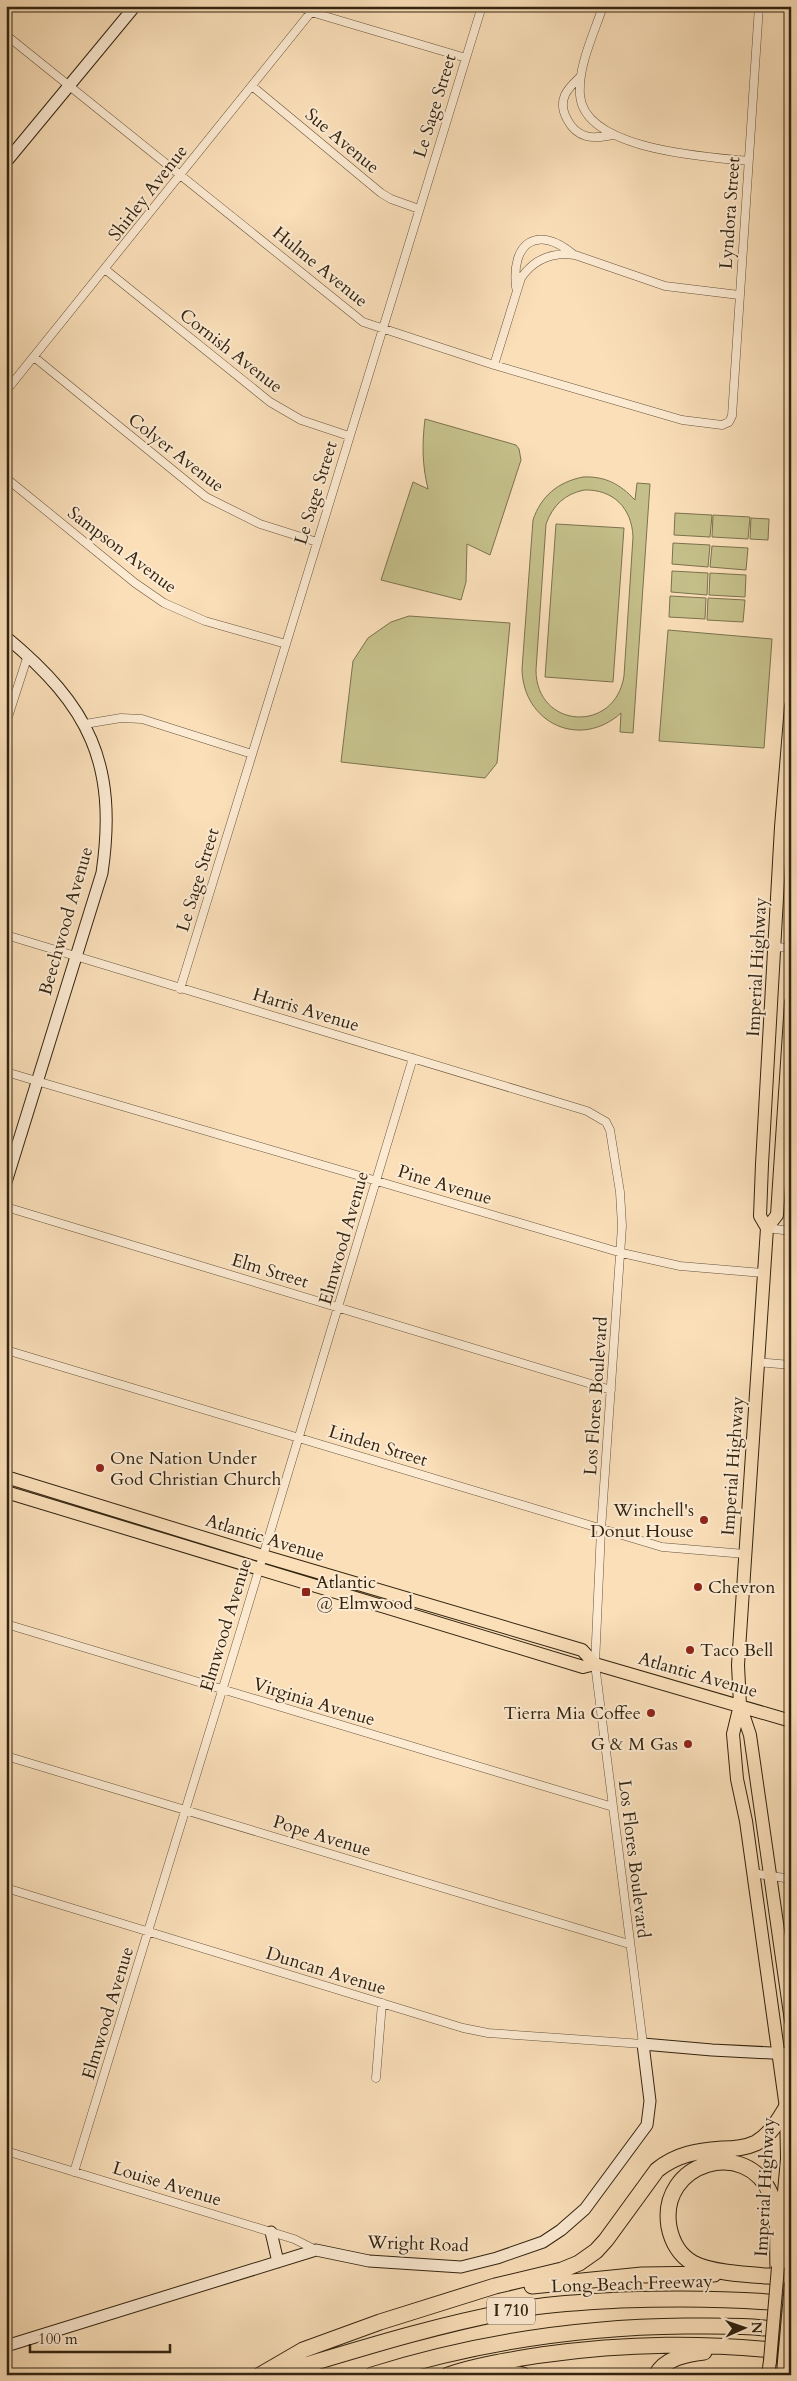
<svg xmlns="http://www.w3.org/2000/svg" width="797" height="2381" viewBox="0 0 797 2381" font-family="Cardo,serif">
<rect width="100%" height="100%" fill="#fadfb9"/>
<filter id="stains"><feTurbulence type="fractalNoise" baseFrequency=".004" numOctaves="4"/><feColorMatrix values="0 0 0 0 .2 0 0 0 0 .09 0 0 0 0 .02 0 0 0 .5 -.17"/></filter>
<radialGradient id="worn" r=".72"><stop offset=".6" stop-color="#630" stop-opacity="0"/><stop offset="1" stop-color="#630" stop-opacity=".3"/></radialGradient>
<!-- green -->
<path fill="#c5c08b" stroke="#7c724e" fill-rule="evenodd" d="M425,419l91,26 3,4 2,11 -31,95 -23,-11 -1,38 -5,18 -80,-20 32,-98 15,7c-6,-25 -6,-45 -3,-70z
M583,477c22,-1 37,7 52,23l2,-17 13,1 -17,249 -13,-1 1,-19c-41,37 -98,10 -99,-44l11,-149c8,-24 25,-38 50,-43zM584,490c29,-1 48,18 49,47l-9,139c-9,58 -88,53 -88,-6l10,-146c7,-19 19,-30 38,-34z
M675,513l37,2 -2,22 -36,-2z
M713,515l37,2 -2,22 -36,-2z
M751,518l18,1 -1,21 -18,-1z
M556,524l68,4 -11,154 -68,-5z
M673,543l37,2 -2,22 -36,-3z
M712,546l36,2 -2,22 -36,-3z
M672,571l36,2 -1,22 -36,-3z
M710,573l36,2 -1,22 -36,-2z
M670,596l36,2 -1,21 -36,-2z
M708,598l37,2 -2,22 -36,-2z
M409,616l101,7 -13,140 -12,15 -144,-16 12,-101 15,-23 23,-16z
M668,630l104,9 -8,109 -105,-7z"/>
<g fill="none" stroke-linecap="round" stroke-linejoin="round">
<defs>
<path id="street" d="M300,6l11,6 155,46
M603,6c-9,28 -25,59 -23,89 4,55 127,62 168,66
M6,35l357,287 131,43 188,55 40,5 7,-3 3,-6 27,-410
M580,77c-5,5 -12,11 -15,18 -7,15 6,37 21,41 9,3 19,0 28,-1
M252,86l129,107 10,6 28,10
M106,270l164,132 31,18 48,16
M516,287c-5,-44 21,-63 57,-33
M34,357l172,140 54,27 57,18
M494,365l27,-87c13,-19 31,-26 54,-23l90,31 74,9
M6,391l305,-379
M6,478l129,105 29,20 41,18 81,23
M6,723l22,-68
M85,724l36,-6 21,1 110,35
M6,935l581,176 19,11 4,8 10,62 2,34 -21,304 -6,134 48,380 -155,-11 -25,-5 -457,-140
M775,947l16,1
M180,989l302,-983
M6,1072l616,181 58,13 83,7
M6,1207l605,183
M767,1228l24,3
M6,1350l656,197 83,7
M757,1362l34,3
M6,1624l607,183
M6,1756l623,188
M752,1873l39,6
M376,2078l6,-75
M6,2151l288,88 22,11
M74,2172l167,-543 172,-571"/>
<path id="secondary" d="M6,162l129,-156
M6,637c83,69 112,126 96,236l-96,309
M271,2232l7,30
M6,2346l310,-96 53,11 92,6 36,-9 46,-16 18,-12 24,-21 62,-84 3,-24 -7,-57 69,6 79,4"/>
<path id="primary" d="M767,1228l-7,-12 2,-52 19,-337 10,-121
M6,1477l257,79 319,94 13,14
M6,1492l577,175 12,-3 196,57
M740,1705l10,30 41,286
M781,2225l6,-66 -1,-51 -40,-287 -9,-42 -4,-45 7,-29 -2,-40 29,-437 10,-13 14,-213
M768,2375l2,-14
M783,2375l1,-14"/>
<path id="highway" d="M778,2267c-1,-24 2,-49 -7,-72 -24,-59 -113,-33 -102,32 3,15 11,29 24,36 22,12 72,12 98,15
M532,2286l110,-11 72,-1
M486,2371l13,-1 24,5
M260,2375l43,-25 77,-28 115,-36 67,-16 17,-7 17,-12 10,-11 51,-70c20,-16 40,-19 65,-21 12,0 23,-1 34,-6 14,-8 22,-22 30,-35
M273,2375c83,-25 165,-51 249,-66 32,-6 66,-7 98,-9 57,-2 114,-2 171,4
M372,2375c102,-32 206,-48 313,-49 34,0 68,-1 102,5
M448,2375c30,-10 62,-15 93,-20 86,-12 164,-13 250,-3
M656,2375c9,-17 31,-21 48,-23"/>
</defs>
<!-- street casing -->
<use href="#street" stroke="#65533a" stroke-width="9"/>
<!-- secondary casing -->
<use href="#secondary" stroke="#332410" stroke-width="13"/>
<!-- primary casing -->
<use href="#primary" stroke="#332410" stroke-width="14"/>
<!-- highway casing -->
<use href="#highway" stroke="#332410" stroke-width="17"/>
<!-- street -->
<use href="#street" stroke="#fcead2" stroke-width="8"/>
<!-- secondary -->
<use href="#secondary" stroke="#fcead2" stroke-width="11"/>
<!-- primary -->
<use href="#primary" stroke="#fadfb9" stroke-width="12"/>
<!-- highway -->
<use href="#highway" stroke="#fadfb9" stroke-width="15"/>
<defs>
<path id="primary-bridge" d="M770,2361l8,-94
M784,2361l7,-78"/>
</defs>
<!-- primary-bridge casing -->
<use href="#primary-bridge" stroke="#332410" stroke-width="14" stroke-linecap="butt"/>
<!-- primary-bridge -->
<use href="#primary-bridge" stroke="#fadfb9" stroke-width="12"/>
</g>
<!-- markers -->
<g fill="#8f2418" stroke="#fcead2" stroke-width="2">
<circle cx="100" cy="1468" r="5"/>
<circle cx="704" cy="1520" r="5"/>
<circle cx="698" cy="1587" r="5"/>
<rect x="301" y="1587" width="10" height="10" rx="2.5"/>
<circle cx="690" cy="1650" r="5"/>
<circle cx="651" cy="1713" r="5"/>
<circle cx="688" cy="1744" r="5"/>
</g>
<g text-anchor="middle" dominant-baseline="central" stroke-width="4" stroke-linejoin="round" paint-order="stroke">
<!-- shield labels -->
<rect fill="#fcead2" stroke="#6f5f4a" stroke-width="1" x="487" y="2297.5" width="48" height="27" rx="4"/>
<g font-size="16" font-weight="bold" fill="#332410">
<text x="511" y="2311">I 710</text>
</g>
<!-- street labels -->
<g font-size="18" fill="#332410" stroke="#fcead2">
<text transform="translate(435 106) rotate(-73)">Le Sage Street</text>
<text transform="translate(342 141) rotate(40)">Sue Avenue</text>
<text transform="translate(148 193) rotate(-52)">Shirley Avenue</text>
<text transform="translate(730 213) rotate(-86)">Lyndora Street</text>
<text transform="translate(320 267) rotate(39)">Hulme Avenue</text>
<text transform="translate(231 351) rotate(38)">Cornish Avenue</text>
<text transform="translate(176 453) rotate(38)">Colyer Avenue</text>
<text transform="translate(316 493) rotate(-73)">Le Sage Street</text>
<text transform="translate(122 550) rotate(37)">Sampson Avenue</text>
<text transform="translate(198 880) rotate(-73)">Le Sage Street</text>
<text transform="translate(66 921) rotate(-74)">Beechwood Avenue</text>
<text transform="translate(757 967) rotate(-87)">Imperial Highway</text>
<text transform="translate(306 1010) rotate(17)">Harris Avenue</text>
<text transform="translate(445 1185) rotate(17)">Pine Avenue</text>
<text transform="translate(344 1238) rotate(-74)">Elmwood Avenue</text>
<text transform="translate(270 1271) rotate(17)">Elm Street</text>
<text transform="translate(596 1396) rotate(-86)">Los Flores Boulevard</text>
<text transform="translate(378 1446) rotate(17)">Linden Street</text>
<text transform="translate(733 1466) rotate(-86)">Imperial Highway</text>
<text transform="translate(265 1538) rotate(17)">Atlantic Avenue</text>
<text transform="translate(226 1625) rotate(-73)">Elmwood Avenue</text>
<text transform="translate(698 1675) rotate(16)">Atlantic Avenue</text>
<text transform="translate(314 1702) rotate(17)">Virginia Avenue</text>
<text transform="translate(322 1836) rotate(17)">Pope Avenue</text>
<text transform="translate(634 1859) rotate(83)">Los Flores Boulevard</text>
<text transform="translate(326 1971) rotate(17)">Duncan Avenue</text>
<text transform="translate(108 2013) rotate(-73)">Elmwood Avenue</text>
<text transform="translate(167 2184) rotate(17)">Louise Avenue</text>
<text transform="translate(765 2187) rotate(-87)">Imperial Highway</text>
<text transform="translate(418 2244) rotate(2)">Wright Road</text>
<text transform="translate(632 2284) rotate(-2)">Long Beach Freeway</text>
</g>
<!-- poi labels -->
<g font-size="18" fill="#332410" stroke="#fcead2" text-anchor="start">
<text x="110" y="1458">One Nation Under<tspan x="110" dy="21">God Christian Church</tspan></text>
<text x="694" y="1510" text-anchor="end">Winchell's<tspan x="694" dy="21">Donut House</tspan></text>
<text x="316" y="1582">Atlantic<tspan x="316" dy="21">@ Elmwood</tspan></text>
<text x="708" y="1587">Chevron</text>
<text x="700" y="1650">Taco Bell</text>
<text x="641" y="1713" text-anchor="end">Tierra Mia Coffee</text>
<text x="678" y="1744" text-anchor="end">G &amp; M Gas</text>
</g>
</g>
<!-- margin -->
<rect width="797" height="2381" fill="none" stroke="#fadfb9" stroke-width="25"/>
<rect x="8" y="8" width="782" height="2366" fill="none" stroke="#332410" stroke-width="2.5"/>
<rect x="12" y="12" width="772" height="2356" fill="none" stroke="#332410"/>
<!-- north arrow -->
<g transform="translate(744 2328) rotate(88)" stroke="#fcead2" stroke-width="4" paint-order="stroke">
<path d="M0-4L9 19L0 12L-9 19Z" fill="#332410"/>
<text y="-8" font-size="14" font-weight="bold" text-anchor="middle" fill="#332410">N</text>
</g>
<!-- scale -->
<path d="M30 2344v8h140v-8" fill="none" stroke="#332410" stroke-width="2.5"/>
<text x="38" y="2344" font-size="15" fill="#332410" stroke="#fcead2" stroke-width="4" paint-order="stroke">100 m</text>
<rect width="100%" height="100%" filter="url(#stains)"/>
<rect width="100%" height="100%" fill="url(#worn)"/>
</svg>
